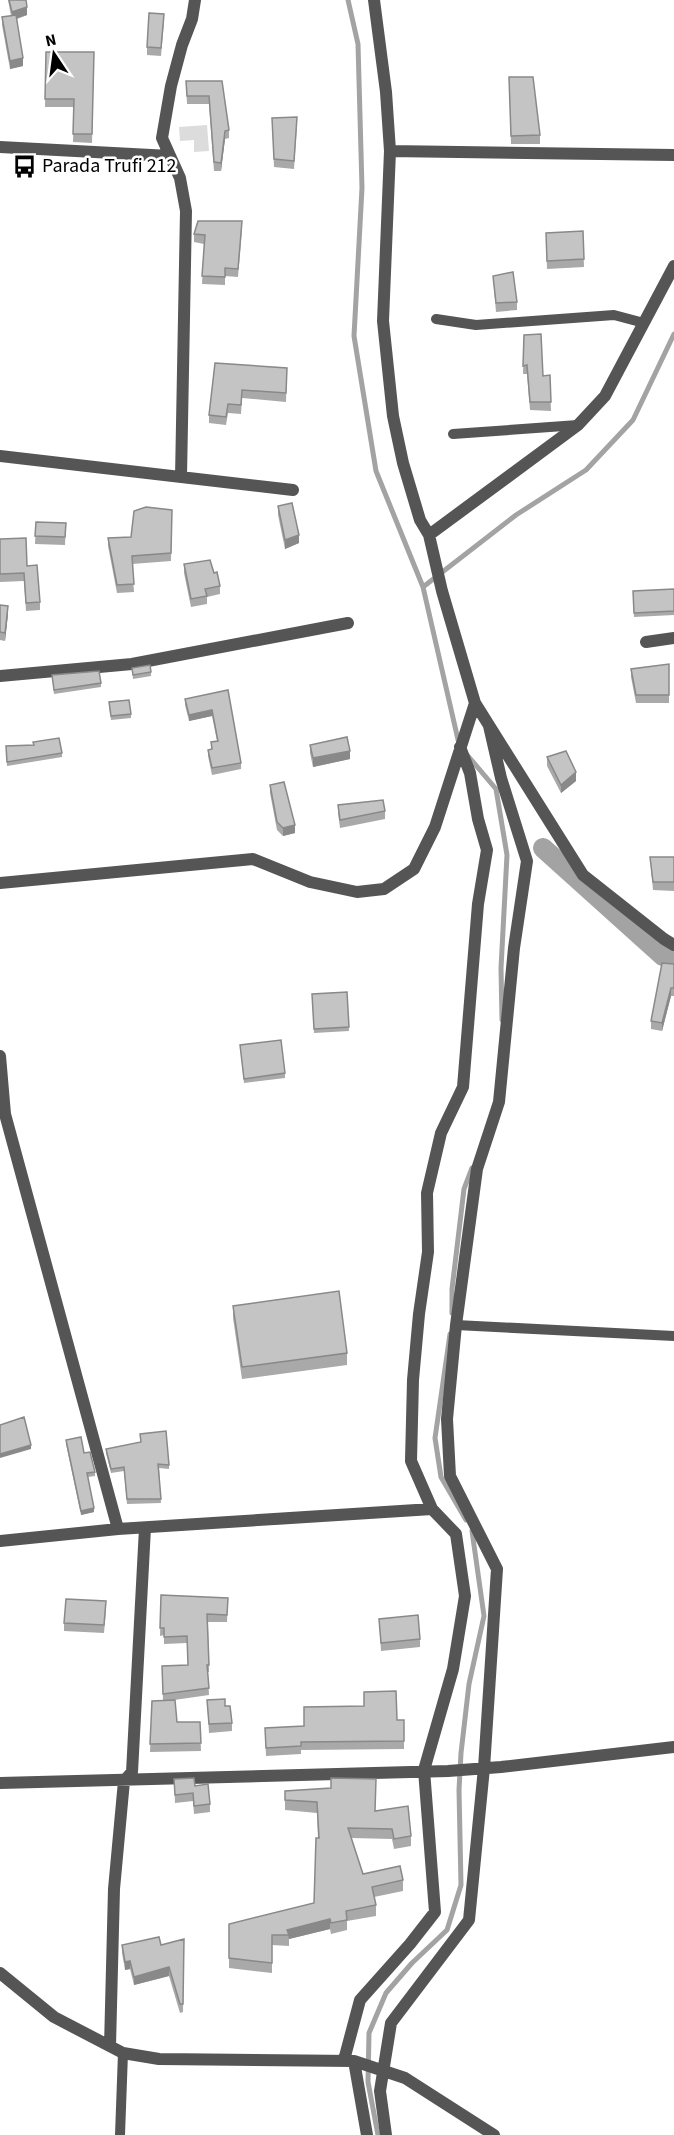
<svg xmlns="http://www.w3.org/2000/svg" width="674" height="2135" viewBox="0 0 674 2135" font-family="'Source Sans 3',sans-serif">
<rect width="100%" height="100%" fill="#fff"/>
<!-- green -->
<path fill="#dcdcdc" d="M207,125l2,26 -15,1v-12l-14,1 -1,-14z"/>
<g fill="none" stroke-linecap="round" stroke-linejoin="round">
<!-- stream -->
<path stroke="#a3a3a3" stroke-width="5" d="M348,0l10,44 4,144 -8,148 22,135 47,116
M459,744l-36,-157 93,-72 70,-45 47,-50 41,-86
M468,756l28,33 11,66 -6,113 1,52
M452,1313v-24l12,-100 8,-21
M450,1334l-15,104 6,39 25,43
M378,2135l-10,-53 1,-49 17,-40 26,-30 35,-33 14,-45 -2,-95 2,-37 8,-69 15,-68 -12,-85"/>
<!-- canal -->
<path stroke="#a3a3a3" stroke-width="20" d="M543,848l120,108 11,5"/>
<!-- lane -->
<path stroke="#555" stroke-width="10" d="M436,319l40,6 138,-10 30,8
M453,434l125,-9
M456,1325l218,11
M120,2135l3,-82"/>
<!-- street -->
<path stroke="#555" stroke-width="12" d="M374,0l12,92 4,59 -7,170 10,95 10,47 17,57 9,15 13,56 33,112 108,172 81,64 10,6
M0,147l170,9
M390,151l284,4
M0,456l293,34
M181,477l5,-266 -6,-33 -18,-40 9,-52 11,-41 10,-26 3,-19
M429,535l149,-110 27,-29 69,-130
M646,642l28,-4
M0,676l132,-12 216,-41
M0,883l253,-24 57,23 47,10 27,-3 30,-20 21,-42 40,-124
M0,1056l5,58 113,415
M0,1541l118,-12 314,-20
M0,1783l448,-12 53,-4 173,-20
M0,1973l54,44 69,36 36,6 195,2 51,17 89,57
M110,2046l4,-157 10,-108 8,-9 13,-244
M344,2060l16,-60 50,-56 25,-32 -11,-142 29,-101 12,-73 -9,-62 -24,-25 -21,-48 2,-81 6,-66 9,-62 -1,-59 14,-60 22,-46 15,-183 9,-54 -9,-31 -8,-46 -10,-26
M354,2061l13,74
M386,2135l-6,-44 11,-68 78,-103 15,-152 13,-199 -47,-93 -3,-57 9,-94 21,-156 22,-67 15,-154 13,-87 -26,-83 -12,-52"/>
</g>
<!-- wall -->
<path fill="#a9a9a9" d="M8,0h18l1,15 -10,4 6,47 -13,3 -8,-44v-8l9,-1z
M164,22l-3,34 -14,-1v-8z
M46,52h48l-2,91 -19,-1 1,-35h-29z
M509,77l31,58v9h-29z
M186,81h36l7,49v8l-4,1 -4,32h-7l-5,-67h-22z
M272,118l25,7 -3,44 -20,-2z
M242,229l-4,48 -13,-1v9l-23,-1 2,-40 -10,-2v-8z
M583,231l1,36 -37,2 -1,-28z
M493,276l24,26v8l-21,2z
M524,335l19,41 7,-1 1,36 -21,-1 -3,-36h-4z
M215,363l72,5 -1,34 -44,-4 -1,16 -13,-1 -2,12 -17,-2v-8z
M278,506l21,37 -14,6 -7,-34z
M172,510l-1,51 -39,3 2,28 -17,1 -9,-47v-8l23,-1z
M36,522l30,1 -1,22 -30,-1z
M0,539l27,27 13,36v8l-14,1 -2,-30 -24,1z
M184,564l30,9 6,13v8l-13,3v7l-16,3 -7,-34z
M674,589v26l-40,2 -1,-26z
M0,605l8,9 -3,27 -5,-1z
M669,664v39h-33l-5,-26v-8z
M132,668l19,4v4l-18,3z
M52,675l49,8v4l-47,7z
M228,690l13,73v6l-29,6 -4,-19v-6l3,-1v-7l6,-1 -5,-25 -23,5 -4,-16v-6z
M109,706l22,8v4l-20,2z
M310,745l40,14 -37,8 -3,-14z
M6,746l56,7v4l-55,9z
M547,757l29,24 -15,12 -14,-27z
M270,785l25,48 -12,3 -6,-6 -7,-37z
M338,805l47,6v8l-45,9 -2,-15z
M650,857h24v34l-21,-1z
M674,964v32h-3l-9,35 -11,-2v-8z
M347,992l2,39 -35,2 -2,-39z
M240,1045l45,28v5l-41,5z
M233,1306l114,47v12l-105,14 -9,-61z
M66,1440l18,13 11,19v4l-7,1 6,35 -13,3 -15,-71z
M106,1449l63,16v4l-10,-1 2,35 -34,1 -3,-33 -13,2 -5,-20z
M161,1595l67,3 -1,24h-19l1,43v7h-1l1,23 -35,5 3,22h23l1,29 -51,1 2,-51 11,-1 -1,-34 26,-1 -1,-22 -23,1v-9l-4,1z
M106,1609l-2,24 -40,-2v-8z
M379,1619l41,20v8l-39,4z
M207,1700l18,6 7,17v8l-23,2z
M404,1720v29l-103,1v4l-35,2 -1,-28z
M174,1779l21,7 15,18v8l-16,2 -1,-13 -18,2z
M285,1791l90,20 36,25v10l-17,3 -2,-10 -41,-1 12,36 40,6v11l-29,6 2,8v11l-29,5v9l-16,4 -1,-5 -41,10v7l-17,-1v28l-43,-5v-44l85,-21 4,-65 -1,-25 -32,-3z
M184,1939l-1,73 -3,1 -11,-37 -35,9 -4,-16 -5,1 -3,-17v-8h39z"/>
<!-- shaded-wall -->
<path fill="#898989" d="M27,7v8l-15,5v-8z
M23,58v8l-13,3v-8z
M225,131v8l-4,32v-8z
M299,535v8l-14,6v-9z
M8,606v8l-3,27v-8z
M212,710v6l-23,5v-6z
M350,751v8l-37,8v-9z
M576,772v9l-15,12v-8z
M295,825v8l-12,3v-8z
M671,988v8l-9,35v-8z
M31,1445v4l-31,9v-4z
M94,1508v4l-13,3v-4z
M330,1919v10l-41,10 -2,-9z
M130,1961v8l-5,1v-8z
M169,1967v9l-35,9v-8z"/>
<!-- building -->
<path fill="#c4c4c4" stroke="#898989" stroke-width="1.5" d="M9,0h17l1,7 -15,5z
M149,13l15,1 -3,34 -14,-1z
M16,15l7,43 -13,3 -8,-44z
M46,52h48l-2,82h-19l1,-35h-29z
M509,77h24l7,58 -29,1z
M186,81h36l7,49 -4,1 -4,32 -7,-1 -5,-66h-22z
M297,117l-3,44 -20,-2 -2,-41z
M198,221h44l-4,48 -13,-1v9l-23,-1 3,-41 -11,-1z
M583,231l1,28 -37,2 -1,-28z
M513,272l4,30 -21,1 -3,-27z
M541,334l2,42 7,-1 1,27h-21l-3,-37 -4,1 1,-31z
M215,363l72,5 -1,25 -44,-3 -1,15 -13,-1 -2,13 -17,-2z
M292,503l7,32 -14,5 -7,-34z
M146,507l26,3 -1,43 -39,3 2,28 -17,1 -9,-47 23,-1 3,-26z
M36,522l30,1 -1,14 -30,-1z
M26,538l1,28 10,-1 3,37 -14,1 -2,-30 -24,1v-35z
M210,560l4,13 3,-1 3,14 -15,3 2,7 -16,3 -7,-35z
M674,589v22l-40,2 -1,-22z
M0,605l8,1 -3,27 -5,-1z
M669,664v31h-33l-5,-26z
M150,665l1,7 -18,3 -1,-7z
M99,671l2,12 -47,7 -2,-15z
M228,690l13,73 -29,5 -4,-18 4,-1 -1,-7 7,-1 -6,-31 -23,5 -4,-16z
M129,700l2,14 -20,2 -2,-14z
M347,737l3,14 -37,7 -3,-13z
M59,738l3,15 -55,9 -1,-16 28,-1 -1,-3z
M566,751l10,21 -15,13 -14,-28z
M284,782l11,43 -12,3 -6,-6 -7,-37z
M383,800l2,11 -45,9 -2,-15z
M650,857h24v25h-21z
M662,963l12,1v24h-3l-9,35 -11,-2z
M347,992l2,35 -35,2 -2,-35z
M281,1040l4,33 -41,6 -4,-34z
M339,1291l8,62 -105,14 -9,-61z
M24,1417l7,28 -31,9v-29z
M166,1431l3,34 -11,-1 3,35h-34l-3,-32 -13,2 -5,-20 35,-7 -1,-8z
M81,1437l3,16 6,-1 5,20 -8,1 7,35 -13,3 -15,-71z
M161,1595l67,3 -1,17 -20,-1 2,51h-2l2,23 -46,6 -1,-28 26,-1 -1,-29 -23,1v-9h-4z
M66,1599l40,2 -2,24 -40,-2z
M418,1615l2,24 -39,4 -2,-24z
M396,1691l1,29h7v21l-103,1v4l-35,2 -1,-20 39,-2v-19l60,-1v-14z
M225,1699v7h5l2,17 -23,1 -2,-24z
M175,1700l2,22h23l1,21 -51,1 2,-43z
M194,1778l1,8 13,-2 2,20 -16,2 -1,-13 -18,2 -1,-16z
M331,1778l45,1 -1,32 33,-5 3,30 -17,3 -2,-10 -44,-1 15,46 37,-8 3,14 -31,7 4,18 -30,6 1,9 -16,3 -1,-4 -43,11 2,5h-17v28l-43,-5v-34l85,-21 2,-65h3l-2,-36 -32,-2v-9l46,-3z
M159,1937l2,8 23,-6 -1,65h-3l-11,-37 -35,10 -4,-16 -5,1 -3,-17z"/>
<!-- icons -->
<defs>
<symbol id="bus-bare" viewBox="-9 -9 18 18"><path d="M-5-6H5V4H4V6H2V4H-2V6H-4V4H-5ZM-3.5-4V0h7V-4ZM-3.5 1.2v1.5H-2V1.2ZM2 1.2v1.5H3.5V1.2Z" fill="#000" stroke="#fff" stroke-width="2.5" paint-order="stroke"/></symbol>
</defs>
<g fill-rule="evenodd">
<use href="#bus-bare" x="8" y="150" width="33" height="33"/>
</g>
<g text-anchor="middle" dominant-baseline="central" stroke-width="5" stroke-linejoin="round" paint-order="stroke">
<!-- poi labels -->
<g font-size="20" fill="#000" stroke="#fff" text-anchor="start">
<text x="42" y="166">Parada Trufi 212</text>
</g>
</g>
<!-- north arrow -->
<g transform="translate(54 54) rotate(347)" stroke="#ffffff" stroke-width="4.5" paint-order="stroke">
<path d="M0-4.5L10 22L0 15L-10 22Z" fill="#000000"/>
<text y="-9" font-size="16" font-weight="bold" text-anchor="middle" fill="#000000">N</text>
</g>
</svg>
